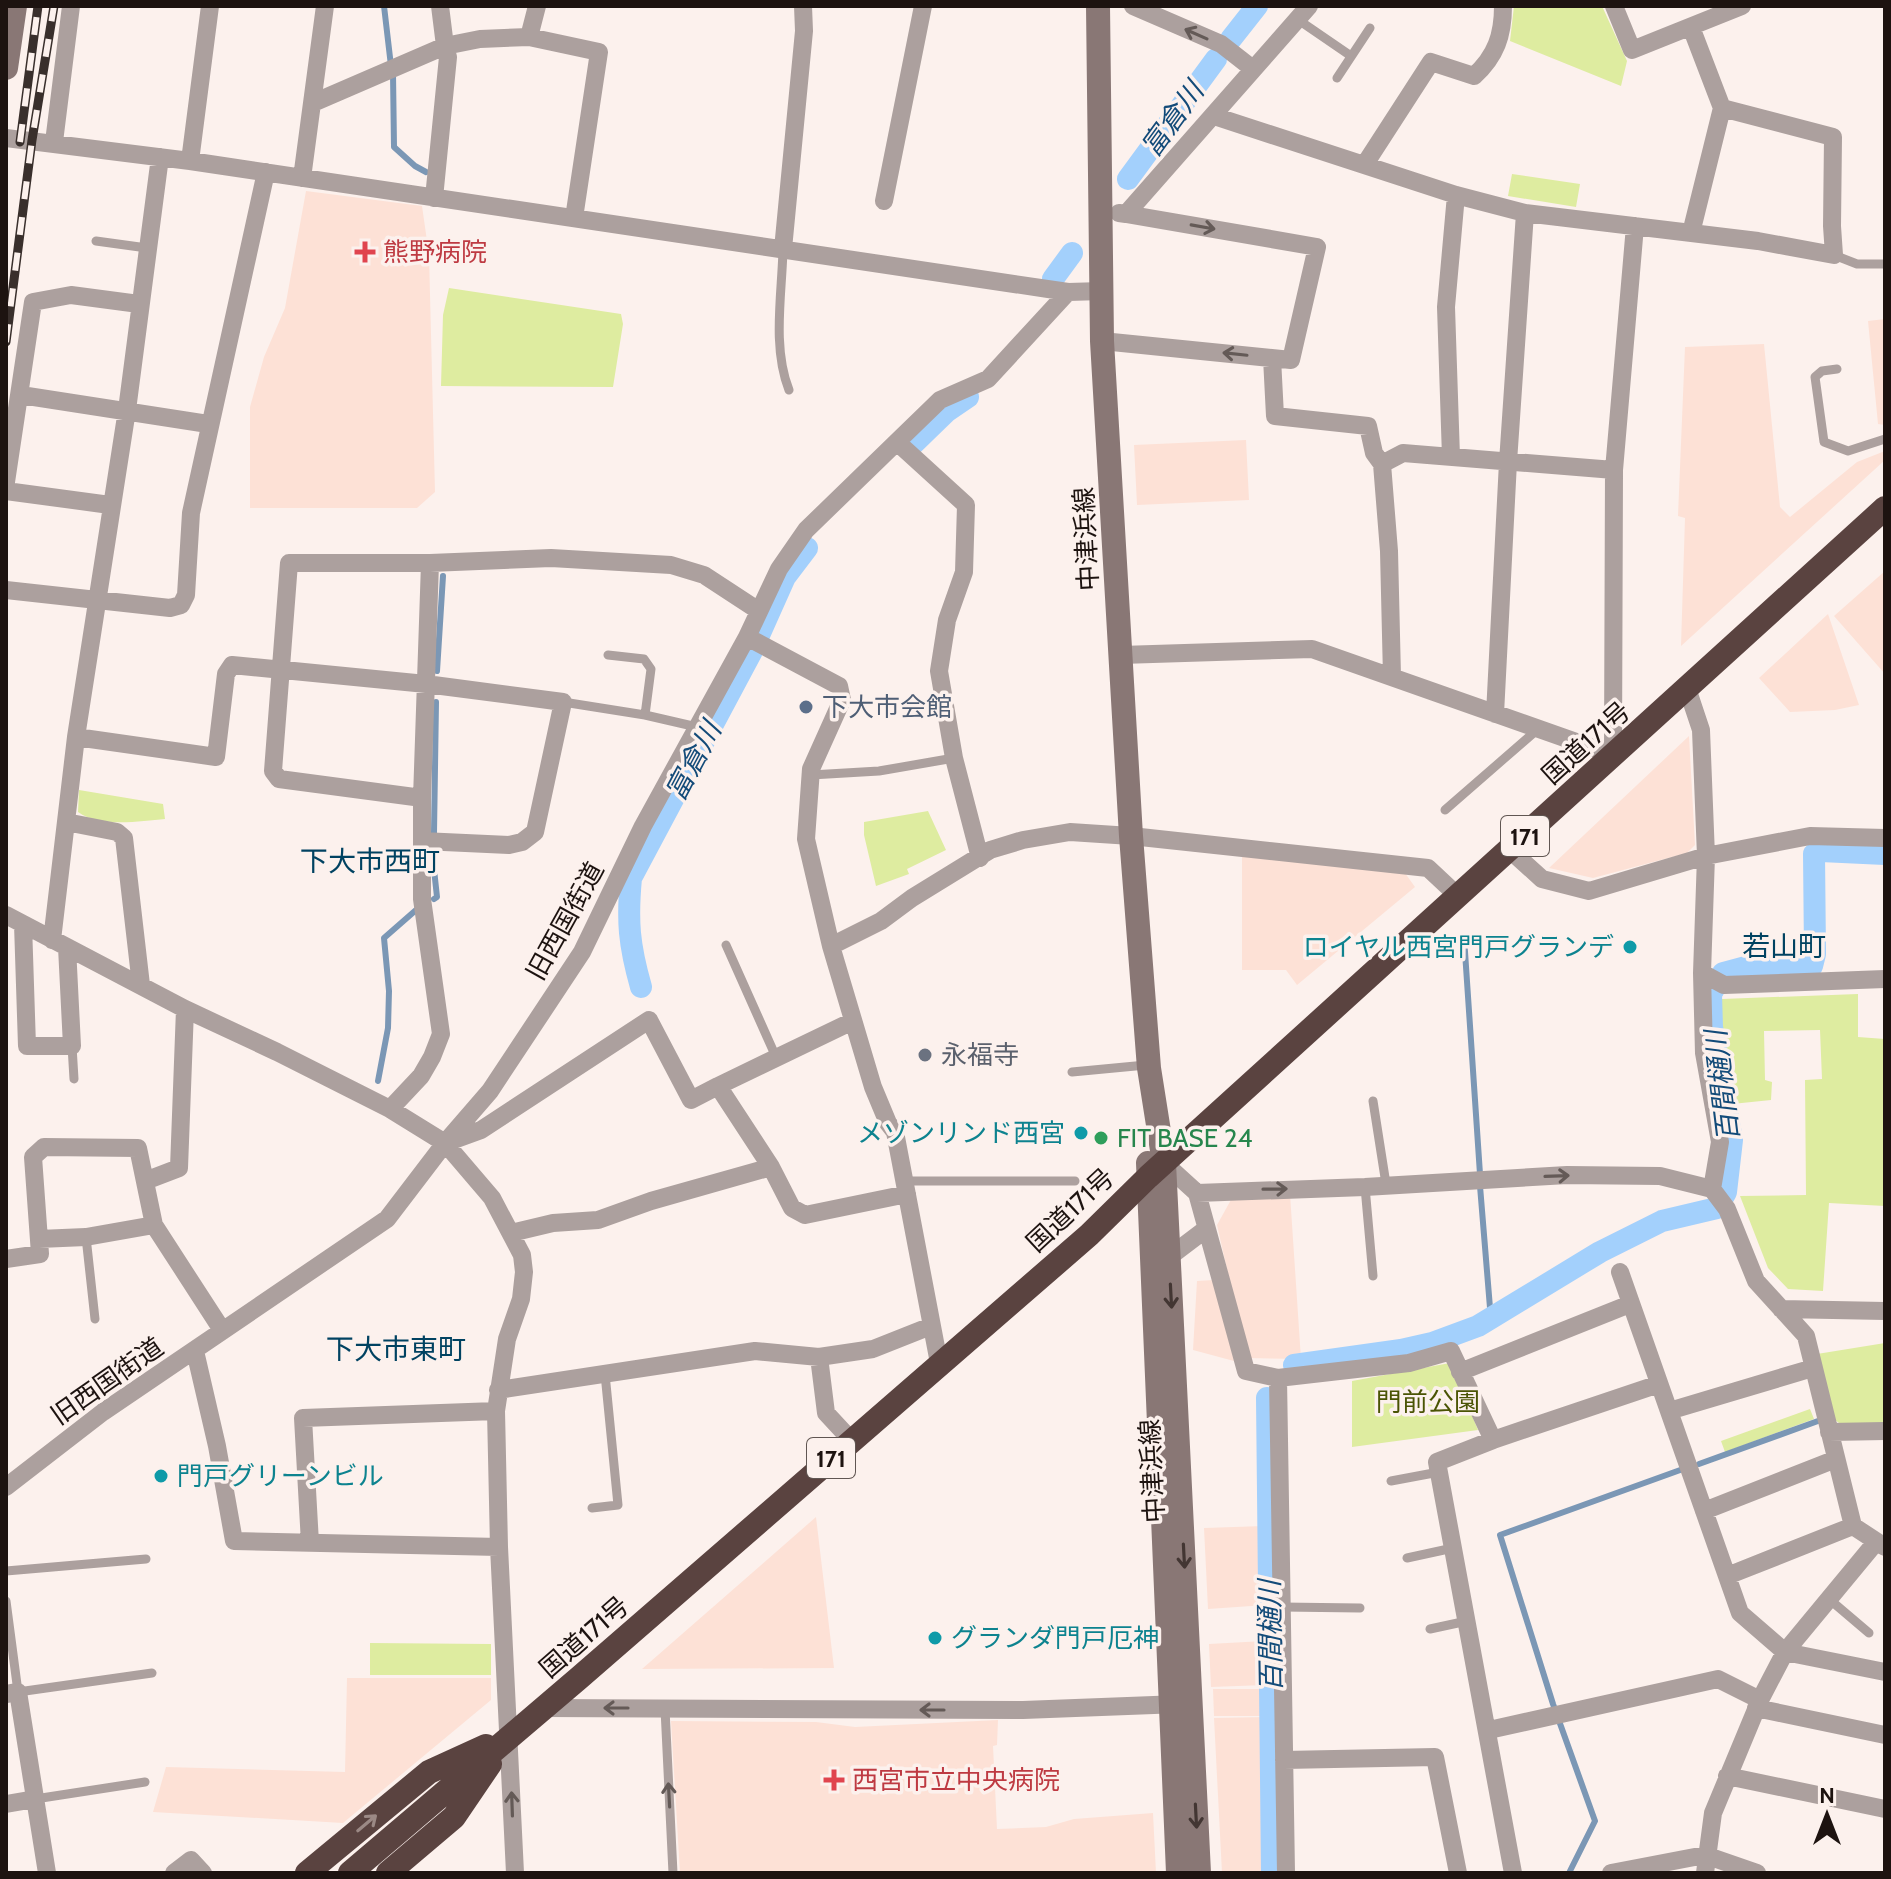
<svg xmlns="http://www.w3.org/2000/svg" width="1891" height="1879" viewBox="0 0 1891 1879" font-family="Cabin,'Noto Sans JP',sans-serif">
<rect width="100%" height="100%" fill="#fcf1ed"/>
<!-- built -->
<path fill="#fde1d6" d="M306,191l116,15 7,49 6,237 -18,16h-167v-101l14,-50 21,-49z
M1885,319v106l-7,-1 -10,-103z
M1764,344l16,163 10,10 67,-55 28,-11v9l-204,186 4,-128 -7,-2 7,-169z
M1246,440l3,60 -112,5 -3,-60z
M1885,571v103l-51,-58z
M1828,614l31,91 -24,5 -45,2 -31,-34z
M1689,736l6,109 -8,8 -94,25 -44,-10z
M1242,855l163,18 10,14 -118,98 -11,-15h-44z
M1290,1194l11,165 -54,-1 -30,-133 15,-27z
M1214,1280l20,81 -41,-11 4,-69z
M816,1517l18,151 -192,1z
M1264,1526l2,79 -58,4 -4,-81z
M1264,1641l1,44 -54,2 -2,-43z
M347,1678h144v22l-148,123 -190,-11 13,-45 179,5z
M1213,1689h52l1,27h-52z
M1267,1717l2,156h-47l-8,-155z
M998,1720l-1,25 -4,1 4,83 49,-2 28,-8 79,-6 3,60h-476l-9,-152 145,1 39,5z"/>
<!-- green -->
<path fill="#deeca0" d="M1514,6h88l25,55 -6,25 -111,-45z
M1512,174l68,10 -4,23 -68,-11z
M449,288l172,26 2,10 -10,63 -172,-1 2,-71z
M79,790l84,14 2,15c-25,2 -65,9 -87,-7z
M928,811l18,39 -39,19 2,5 -33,12 -12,-51v-13z
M1858,994v43l27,2v167l-56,-3 -6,88 -35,-2 -20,-21 -28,-72 66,-1 -1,-115 17,-1 -2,-49 -56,1 1,49 7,2 -1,18 -39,4 -12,-61 2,-44z
M1885,1343v80l-43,2 -10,-7 -15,-64z
M1450,1363l28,67 -126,17v-66z
M1810,1409l4,10 -89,33 -4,-11z
M370,1643l121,1v31h-121z"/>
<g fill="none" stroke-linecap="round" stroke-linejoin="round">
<!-- stream -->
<path stroke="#7b97b5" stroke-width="6" d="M384,6l7,60
M393,73l1,74 21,19 11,6
M437,671l6,-95
M434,833l2,-131
M433,860l4,37 -3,2
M1464,937l16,237
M378,1081l10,-53 1,-37 -5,-53 32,-28
M1480,1186l11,134
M1699,1464l119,-43
M1570,1871l25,-50 -42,-117 -53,-169 183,-66"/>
<!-- canal -->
<path stroke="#a3d0fc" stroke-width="22" d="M1231,39l26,-33
M1128,179l88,-120
M1053,279l19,-26
M913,444l33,-32 22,-15
M641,987c-12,-42 -14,-66 -10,-109l121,-227 33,-74 22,-29
M1294,1365l107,-15 31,-7 46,-17 122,-74 62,-31 55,-13 9,-16 6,-52 -20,-113 -1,-33 12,-21 26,-7h63l3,-12 -1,-100 7,-3 64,3
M1267,1398l5,475"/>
<!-- lane -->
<path stroke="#aca09e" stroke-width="9" d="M1297,19l54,37
M1337,78l33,-50
M96,241l51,7
M783,249c-1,45 -11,98 6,141
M1834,255l23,9h28
M1837,369l-15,2 -7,6 9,65 24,9 37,-12
M608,655l36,4 7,10 -6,46
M563,702l82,13 52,12
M811,775l68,-4 75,-13
M1445,810l93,-81
M726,945l50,112
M72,1046l2,33
M1072,1072l74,-7
M1373,1101l13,83
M904,1181h171
M1365,1187l8,89
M86,1237l9,82
M1391,1481l48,-9
M592,1508l26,-3 -13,-131
M1407,1558l46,-10
M6,1571l140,-12
M1829,1599l40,34
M6,1601l12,91 134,-19
M1282,1607l78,1
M1430,1629l37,-8
M665,1709l8,164
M35,1799l110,-17"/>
<!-- street -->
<path stroke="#aca09e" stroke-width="18" d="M1133,6l88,38 32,25
M1614,6l18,44 110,-44
M1691,27l31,81 -31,125
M529,37l70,15 -25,166
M313,103l132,-57 -5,-40
M1214,116l242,79 69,18 233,28 76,14 -2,-29 1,-89 -111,-29
M6,138l184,23 878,131 34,-1
M54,142l17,-136
M190,161l20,-155
M1365,164l66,-102 43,14c22,-20 29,-41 29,-70
M302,178l23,-172
M434,198l14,-141 -3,-11 35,-7 49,-2 8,-31
M884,201l39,-195
M1119,213l7,1 183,-208
M783,249l21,-218 -1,-25
M1102,341l189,19 26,-113 -191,-33
M1272,358l3,58 93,10 6,27 8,11
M21,395l187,29
M898,443l68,62 -2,67 -17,48 -8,51 15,87 26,100
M1451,457l-5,-150 10,-112
M6,482l27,-180 38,-7 68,9
M6,491l104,14
M6,590l164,18 11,-3 5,-10 5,-82 75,-341
M747,637l92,49 3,14 -31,69 -5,70 25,107 42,141 15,36 7,9 44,231
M1121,655l191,-6 301,106 1,-285 21,-244
M1392,677l-3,-126 -7,-87 21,-11 211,17
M1687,688l14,42 5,126 -4,117 2,80 16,89 -8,47
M1495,714l13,-252 17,-249
M76,737l140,20 10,-83 6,-9 194,19 137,18 -28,130 -13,10 -13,3 -87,-4
M422,798l-143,-19 -6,-8 16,-208h141l121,-5 120,7 33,10 55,36
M66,822l51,10 7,6 17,147
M1510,850l32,29 47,12 117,-35 104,-20 75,2
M6,915l179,94 92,43 113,57 55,34 47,55 30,57 2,17 -3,27 -14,40 -11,72 3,136 16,326
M23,924l4,122h45l-5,-99
M52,940l24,-203 51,-327 33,-253
M831,946l50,-25 31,-23 78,-48 33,-10 47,-8 61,4 297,32 31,29
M1702,973l22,12 161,-6
M390,1109l31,-33 11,-19 9,-23 -19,-135v-101l8,-235
M448,1142l33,-12 168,-110 42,80 27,-14
M1164,1163l33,30 49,178 32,7 131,-15 42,-12 42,89
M771,1167l21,41 13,7 102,-21
M145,1181l34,-13 6,-159
M1197,1193l168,-6 202,-12 93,1 52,13 15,20 29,72 50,55 47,190 32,21
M511,1233l42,-10 45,-3 53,-19 120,-34 -53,-81 135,-65
M39,1239l47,-2 68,-12
M1169,1257l37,-28
M6,1259l34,-5 -7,-97 11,-10 94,1 16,77 68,105
M1620,1272l120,341 45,39 100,20
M1781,1309l104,2
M195,1351l22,95 17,95 265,6
M819,1357l7,56 25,27
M1460,1372l170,-68
M1278,1378l8,495
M498,1390l257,-39 64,6 54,-8 58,-23
M1669,1411l144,-43
M1829,1432l56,-1
M6,1487l97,-75 284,-193 58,-76 45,-52 92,-139 61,-126 104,-189 32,-68 27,-39 134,-130 48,-21 80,-87
M1704,1511l132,-52
M310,1543l-7,-125 193,-7
M1727,1576l126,-50
M6,1694l12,-2 29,181
M544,1708l479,2 157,-6
M1756,1708l129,27
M1489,1730l229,-51 42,21
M1284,1760l151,-3 23,116
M1727,1776l158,33
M6,1804l29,-5
M174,1873l17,-13 12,13
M1513,1873l-76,-411 56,-22 166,-56
M1611,1873l94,-18 52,18
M1705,1873l8,-60 47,-113 25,-48 91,-110"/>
<!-- secondary -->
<path stroke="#897775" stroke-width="24" d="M1098,6l4,335 29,495 18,232 15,95 35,710
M6,68l9,-62
M1148,1163l30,710"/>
<!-- highway -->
<path stroke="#5a4340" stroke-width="24" d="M307,1873l122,-101 57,-26
M350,1873l229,-195 510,-443 59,-58 737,-669
M388,1873l66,-56 36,-53"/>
<defs>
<path id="rail" d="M20,142l18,-136
M6,342l26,-202 22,-134"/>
</defs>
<!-- rail casing -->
<use href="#rail" stroke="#392f2c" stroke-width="9"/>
<!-- rail -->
<use href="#rail" stroke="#fcf1ed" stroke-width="6" stroke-dasharray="18" stroke-linecap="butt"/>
</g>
<!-- one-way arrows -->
<defs><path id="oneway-shaft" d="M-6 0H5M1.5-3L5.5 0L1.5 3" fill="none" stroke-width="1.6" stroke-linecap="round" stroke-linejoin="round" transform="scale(2)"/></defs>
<g stroke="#645a57">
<use href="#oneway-shaft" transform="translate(1196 34) rotate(-156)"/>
<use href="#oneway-shaft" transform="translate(1203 227) rotate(10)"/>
<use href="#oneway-shaft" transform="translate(1235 354) rotate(-174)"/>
<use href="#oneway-shaft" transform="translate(1557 1176) rotate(-2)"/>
<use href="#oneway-shaft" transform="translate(1275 1189) rotate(-1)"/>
<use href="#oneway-shaft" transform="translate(616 1708) rotate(-180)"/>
<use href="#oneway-shaft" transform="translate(932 1710) rotate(180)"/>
<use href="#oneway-shaft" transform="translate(669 1795) rotate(-93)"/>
<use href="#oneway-shaft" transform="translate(512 1804) rotate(-92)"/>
</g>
<g stroke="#433633">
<use href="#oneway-shaft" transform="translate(1171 1296) rotate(87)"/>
<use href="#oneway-shaft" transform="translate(1184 1556) rotate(87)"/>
<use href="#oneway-shaft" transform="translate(1196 1816) rotate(87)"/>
</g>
<use stroke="#9b8985" href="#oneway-shaft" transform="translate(367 1823) rotate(-40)"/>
<!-- markers -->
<g fill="#e0444e" stroke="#fcf1ed" stroke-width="3">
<path d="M361 240h8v8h8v8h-8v8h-8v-8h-8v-8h8z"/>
<path d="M830 1768h8v8h8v8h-8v8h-8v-8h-8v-8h8z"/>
</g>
<circle fill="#5c6f8a" stroke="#fcf1ed" stroke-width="3" cx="806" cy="707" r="8"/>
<g fill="#0f9aa8" stroke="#fcf1ed" stroke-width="3">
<circle cx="1630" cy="947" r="8"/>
<circle cx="1081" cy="1133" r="8"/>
<circle cx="161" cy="1476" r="8"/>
<circle cx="935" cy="1638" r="8"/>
</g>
<circle fill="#6b7280" stroke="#fcf1ed" stroke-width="3" cx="925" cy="1055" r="8"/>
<circle fill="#2e9e5b" stroke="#fcf1ed" stroke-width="3" cx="1101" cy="1138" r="8"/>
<g text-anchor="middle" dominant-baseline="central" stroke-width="7" stroke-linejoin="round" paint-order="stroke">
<!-- shield labels -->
<g fill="#fcf1ed" stroke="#605652" stroke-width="2">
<rect x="1501" y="816" width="48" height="40" rx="6"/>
<rect x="807" y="1438" width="48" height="40" rx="6"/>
</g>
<g font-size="24" font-weight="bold" fill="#1d1310">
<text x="1525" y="836">171</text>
<text x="831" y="1458">171</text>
</g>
<!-- health labels -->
<g font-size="26" fill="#be3a42" stroke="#fcf1ed" text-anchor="start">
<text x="383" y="252">熊野病院</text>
<text x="852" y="1780">西宮市立中央病院</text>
</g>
<!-- street labels -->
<g font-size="26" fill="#1d1310" stroke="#fcf1ed">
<text transform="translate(1086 539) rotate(-93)">中津浜線</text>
<text transform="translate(1586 743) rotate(-42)">国道171号</text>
<text transform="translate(565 921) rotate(-61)">旧西国街道</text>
<text transform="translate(1070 1210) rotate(-43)">国道171号</text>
<text transform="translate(107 1381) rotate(-35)">旧西国街道</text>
<text transform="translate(1152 1471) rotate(-93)">中津浜線</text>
<text transform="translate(584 1637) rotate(-41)">国道171号</text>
</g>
<!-- service labels -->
<g font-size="26" fill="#4e5e75" stroke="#fcf1ed" text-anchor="start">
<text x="822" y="707">下大市会館</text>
</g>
<!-- culture labels -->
<g font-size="26" fill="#0d838f" stroke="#fcf1ed" text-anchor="end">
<text x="1614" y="947">ロイヤル西宮門戸グランデ</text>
<text x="1065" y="1133">メゾンリンド西宮</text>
<text x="177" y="1476" text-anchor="start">門戸グリーンビル</text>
<text x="951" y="1638" text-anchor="start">グランダ門戸厄神</text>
</g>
<!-- worship labels -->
<g font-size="26" fill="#5b616d" stroke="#fcf1ed" text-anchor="start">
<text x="941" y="1055">永福寺</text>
</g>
<!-- leisure labels -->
<g font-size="26" fill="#27864d" stroke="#fcf1ed" text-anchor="start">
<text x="1117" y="1138">FIT BASE 24</text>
</g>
<!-- park labels -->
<g font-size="26" fill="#4a5404" stroke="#fcf1ed">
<text x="1428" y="1402">門前公園</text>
</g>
<!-- water labels -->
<g font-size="28" font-style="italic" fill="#134b79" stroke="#fcf1ed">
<text transform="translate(1172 119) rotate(-54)">富倉川</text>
<text transform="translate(693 761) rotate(-62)">富倉川</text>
<text transform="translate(1722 1086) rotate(-97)">百間樋川</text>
<text transform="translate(1270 1636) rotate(-91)">百間樋川</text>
</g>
<!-- neighbourhood labels -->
<g font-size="28" fill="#004261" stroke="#fcf1ed">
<text x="370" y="861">下大市西町</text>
<text x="1784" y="946">若山町</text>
<text x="396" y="1349">下大市東町</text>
</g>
</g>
<!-- border -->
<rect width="1891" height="1879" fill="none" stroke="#1d1310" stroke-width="16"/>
<!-- north arrow -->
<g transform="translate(1827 1815)" stroke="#fcf1ed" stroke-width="6" paint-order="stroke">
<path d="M0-6L14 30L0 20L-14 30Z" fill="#1d1310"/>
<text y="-12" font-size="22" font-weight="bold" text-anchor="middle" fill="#1d1310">N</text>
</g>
</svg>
